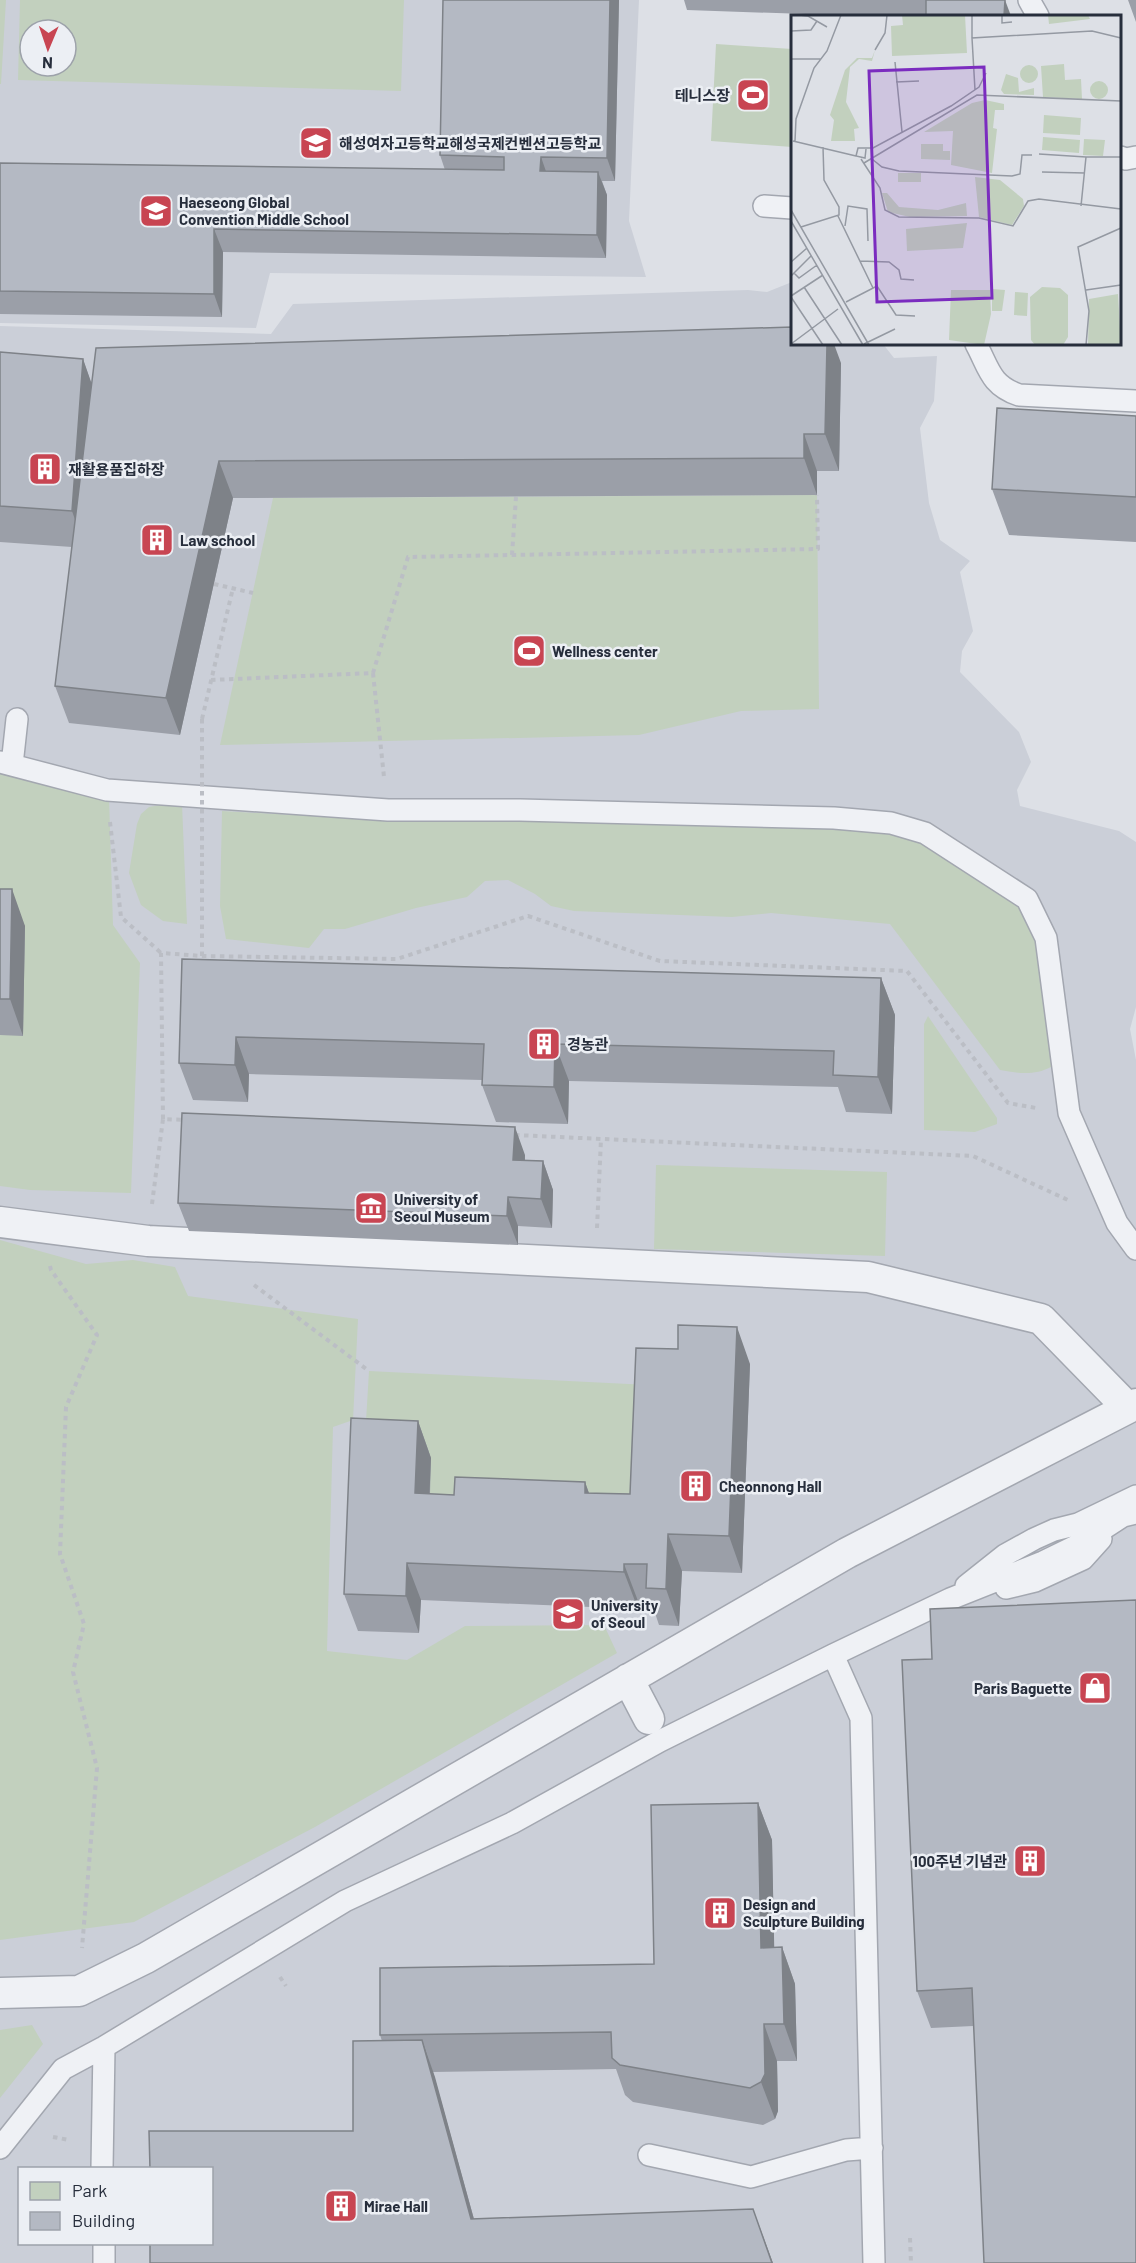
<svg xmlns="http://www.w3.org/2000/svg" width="1136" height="2263" viewBox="0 0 1136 2263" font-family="Barlow,'Noto Sans KR',sans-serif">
<rect width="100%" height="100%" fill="#dde0e6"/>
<!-- built -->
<path fill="#cbcfd8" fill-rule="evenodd" d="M0,0h639l-10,221 17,56 -376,-4 -14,55 -256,-5zM30,30h36v36h-36z
M792,282v62h91l11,14 43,-2 -3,45 -14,27 9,75 11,37 30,21 -10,11 13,59 -11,20 -2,21 59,60 12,30 -14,28 3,16 99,25 17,11v165l-6,22 6,31v1203h-1136v-1937l271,8 22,-30 455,-14 19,2zM20,2168h192v76h-192z"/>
<!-- green -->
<path fill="#c2d0be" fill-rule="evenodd" d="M0,0h6l-5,84h-1z
M20,0h384l-3,91 -383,-11zM30,30h36v36h-36z
M716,44l76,5v98l-81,-6z
M817,495l2,214 -78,2 -102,24 -419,10 53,-247z
M0,769l109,28 4,128 27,38 -9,230 -101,-3 -30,-4z
M165,804h17l5,120 -24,-3 -22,-16 -12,-32 8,-49 4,-10 8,-7z
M222,811l72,4h219l270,10 122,10 89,46 26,24 13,20 18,132v10c-17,9 -34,6 -51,3l-110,-146 -119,-11 -39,4 -158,-6 -23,-5 -16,-12 -27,-14 -23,1 -18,16 -51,11 -71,21h-21l-15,19 -83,-9 -6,-33z
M928,1016l69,102v6l-22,8 -51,-2v-106z
M656,1165l231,7 -2,84 -231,-7z
M0,1240l86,24 47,-4 42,7 13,29 170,23 -5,101 -20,7 -6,224 80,9 58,-34 139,-1 13,28 -302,174 -181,95 -134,18z
M369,1371l280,14 -5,146 -176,1 -104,-77z
M32,2025l11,19 -43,54v-68z"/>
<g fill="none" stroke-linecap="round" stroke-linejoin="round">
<defs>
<path id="service" d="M1029,0l9,16
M1120,157l6,2 10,-2
M764,206l28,2
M976,344c13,24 14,41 43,51l117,6
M0,762l107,28 281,20h132l314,8 57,5 34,10 102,66 19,39 23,175 48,110 19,26
M12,765l5,-46
M966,1586l39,-31 29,-16 20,-9 24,-6 58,-28
M1006,1588l29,-7 48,-22 18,-20
M833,1655l28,63 13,545
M0,2148l63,-79 41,-22 241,-146 167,-78 148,-82 173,-86 117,-56 93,-37 37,-18 43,-28 13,-3
M649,2155l102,22 95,-27 26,-2
M102,2168l2,-121
M104,2244v19"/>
<path id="pedestrian" d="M0,1222l148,19 720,36 173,42 87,89
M628,1679l21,40
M0,1993l79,-2 67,-33 701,-405 289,-149"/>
</defs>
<!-- service casing -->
<use href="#service" stroke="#a3a7b0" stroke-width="24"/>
<!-- pedestrian casing -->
<use href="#pedestrian" stroke="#a3a7b0" stroke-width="33"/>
<!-- path -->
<path stroke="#bbbec5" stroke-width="4" stroke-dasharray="4.5 4.5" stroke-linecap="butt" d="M512,555l4,-58
M214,584l39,9
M373,673l11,104
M211,680l162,-7 35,-116 410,-8 -1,-54
M202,719l31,-131
M110,822l11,95 40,36
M202,956v-103
M163,1119l-2,-166 41,3 195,3 131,-43 132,45 247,10 101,132 28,5
M515,1135l458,21 97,45
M152,1204l11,-85 23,1
M597,1228l4,-89
M50,1266l1,4 46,65 -31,72 -6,147 24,70 -11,48 24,96 -15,180
M254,1285l115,86
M280,1977l6,9
M53,2137l16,3
M910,2238l1,25"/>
<!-- service -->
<use href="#service" stroke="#eff1f5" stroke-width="21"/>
<!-- pedestrian -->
<use href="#pedestrian" stroke="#eff1f5" stroke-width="30"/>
<!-- path-bridge -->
<path stroke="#bbbec5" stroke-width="4" stroke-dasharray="4.5 4.5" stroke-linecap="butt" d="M202,719v134"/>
</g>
<!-- wall -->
<path fill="#9b9fa8" d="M443,0h176l-4,181h-13l5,14 -1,63 -383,-6 -1,65 -222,-3v-151l445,7 -5,-15z
M684,0h303l24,16h-148l-176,-6z
M1128,0h8v22z
M0,352l83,7 8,24 750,-20 -2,108h-22v24l-584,3 -53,237 -111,-12 -14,-37 17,-139 -72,-5z
M1136,416v126l-127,-7 -17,-46z
M0,889l25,37 -2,110 -23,-1z
M182,959l699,19 14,37 -3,99 -46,-2 -8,-25 -269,-6 -1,43 -72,-2 -14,-37v-5l-233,-6 -1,28 -55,-2 -14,-37z
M525,1155v5l18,1 10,29 -1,38 -34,-2v19l-329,-14 -11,-28z
M678,1349l72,15 -8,209 -60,-2 -3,55 -20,-1 -8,-24h-13v8l-217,-9 -2,33 -61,-2 -14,-37 74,-173 13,37 -1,36 24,1 131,-13 4,11 41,1z
M1136,1600l-163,426 -42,2 -14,-37 15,-332z
M758,1803l14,37 2,107h8l13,37 2,77h-20l1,50 -3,8 -12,6 -130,-23 -8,-7 -9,-26 -183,3 41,147 -121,-88 29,-90 -2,-6 274,-71z"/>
<!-- shaded-wall -->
<path fill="#7e8288" d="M610,0h9l-4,181 -8,-23z
M1005,0l6,16h-7z
M541,157l8,23 -9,-9z
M598,172l9,23 -1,63 -9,-23z
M214,229l9,23 -1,65 -8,-23z
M827,344h7l7,19 -2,108 -14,-37z
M83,359l13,37 -11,152 -13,-37z
M804,434l13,37v24l-13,-37z
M219,461l14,37 -53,237 -14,-37z
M12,889l13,37 -2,110 -13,-37z
M881,978l14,37 -3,99 -14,-37z
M236,1037l13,37 -1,28 -13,-37z
M555,1044l14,37 -1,43 -14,-37z
M515,1127l10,28 -1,33 -11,-28z
M543,1161l10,29 -1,38 -11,-29z
M508,1197l10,29v19l-11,-29z
M737,1327l13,37 -8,209 -13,-37z
M418,1421l13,37 -3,72 -13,-37z
M585,1482l13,37 -13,-26z
M668,1534l14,37 -3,55 -13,-37z
M407,1563l14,37 -2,33 -13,-37z
M624,1564l14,37v8l-14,-37z
M758,1803l14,37 3,145 -14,-37z
M782,1947l13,37 2,77 -13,-37z
M764,2024l13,37 1,50 -3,8 -14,-37z
M422,2040l13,37 49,179 -13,-37z
M753,2209l20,54h-1z"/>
<!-- building -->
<path fill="#b4b9c3" stroke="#7e8288" stroke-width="1.5" d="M443,0h167l-3,158 -66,-1 -1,14 58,1 -1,63 -383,-6v65l-214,-3v-128l504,7v-13l-64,-2z
M926,0h79l-1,16h-78z
M792,327v17h35l-2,90h-21v24l-585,3 -53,237 -111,-12 41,-338z
M0,352l83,7 -11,152 -72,-5z
M997,408l139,8v81l-144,-8z
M0,889h12l-2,110h-10z
M182,959l699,19 -3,99 -45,-2 1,-24 -279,-7 -1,43 -72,-2 2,-41 -248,-7 -1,28 -56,-2z
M182,1113l333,14 -2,33 30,1 -2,38 -33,-2 -1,19 -329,-13z
M678,1325l59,2 -8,209 -61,-2 -2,55 -20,-1 1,-24h-23v8l-217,-9 -1,33 -62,-2 7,-176 67,3 -3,72 39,2 1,-18 130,5v11l45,1 6,-146 42,1z
M1136,1600v663h-152l-12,-275 -55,3 -15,-331 30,-1 -2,-50z
M758,1803l3,145 21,-1 2,77h-20l1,50 -4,8 -11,6 -130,-23 -8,-7 -1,-26 -231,3v-67l274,-4 -3,-159z
M422,2040l49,179 282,-10 19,54h-622v-19h62v-75h-62l-1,-38h204v-90z"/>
<!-- icons -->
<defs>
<symbol id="stadium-square" viewBox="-11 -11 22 22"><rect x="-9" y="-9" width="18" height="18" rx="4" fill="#c84552" stroke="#eceff4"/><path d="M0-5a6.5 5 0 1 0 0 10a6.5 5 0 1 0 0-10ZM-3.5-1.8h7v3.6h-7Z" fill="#fff"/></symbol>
<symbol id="school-square" viewBox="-11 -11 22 22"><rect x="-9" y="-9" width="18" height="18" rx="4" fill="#c84552" stroke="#eceff4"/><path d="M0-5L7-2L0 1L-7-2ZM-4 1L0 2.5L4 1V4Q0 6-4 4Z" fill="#fff"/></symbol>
<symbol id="building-square" viewBox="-11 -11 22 22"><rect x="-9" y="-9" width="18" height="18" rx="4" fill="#c84552" stroke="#eceff4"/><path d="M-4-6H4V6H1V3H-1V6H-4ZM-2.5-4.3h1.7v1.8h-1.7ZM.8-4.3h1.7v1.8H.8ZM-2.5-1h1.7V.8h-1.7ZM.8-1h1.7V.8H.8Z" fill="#fff"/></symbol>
<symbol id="museum-square" viewBox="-11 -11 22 22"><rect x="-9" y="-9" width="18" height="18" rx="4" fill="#c84552" stroke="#eceff4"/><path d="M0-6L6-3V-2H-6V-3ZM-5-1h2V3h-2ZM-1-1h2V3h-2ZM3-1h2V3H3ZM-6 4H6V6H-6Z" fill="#fff"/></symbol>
<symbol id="university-square" viewBox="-11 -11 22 22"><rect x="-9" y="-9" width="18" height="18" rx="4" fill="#c84552" stroke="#eceff4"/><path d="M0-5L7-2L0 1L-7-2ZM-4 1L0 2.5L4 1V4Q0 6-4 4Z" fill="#fff"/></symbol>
<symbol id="shop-square" viewBox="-11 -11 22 22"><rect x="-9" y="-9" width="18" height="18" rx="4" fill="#c84552" stroke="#eceff4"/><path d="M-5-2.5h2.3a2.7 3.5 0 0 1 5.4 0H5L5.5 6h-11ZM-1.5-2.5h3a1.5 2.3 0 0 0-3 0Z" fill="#fff"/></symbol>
</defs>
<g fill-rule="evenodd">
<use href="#stadium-square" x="734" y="76" width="38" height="38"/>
<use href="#school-square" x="297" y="124" width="38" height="38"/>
<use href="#school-square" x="137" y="192" width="38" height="38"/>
<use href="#building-square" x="26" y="450" width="38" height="38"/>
<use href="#building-square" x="138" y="521" width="38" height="38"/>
<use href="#stadium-square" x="510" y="632" width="38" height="38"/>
<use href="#building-square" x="525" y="1025" width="38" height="38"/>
<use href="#museum-square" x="352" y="1189" width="38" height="38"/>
<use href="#building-square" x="677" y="1467" width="38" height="38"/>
<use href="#university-square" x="549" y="1595" width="38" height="38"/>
<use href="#shop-square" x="1076" y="1669" width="38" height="38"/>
<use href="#building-square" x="1011" y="1842" width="38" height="38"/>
<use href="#building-square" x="701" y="1894" width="38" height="38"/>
<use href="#building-square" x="322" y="2187" width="38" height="38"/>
</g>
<g text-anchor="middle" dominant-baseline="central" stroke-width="5" stroke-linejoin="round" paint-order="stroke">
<!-- poi labels -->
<g font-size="15" font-weight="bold" fill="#272e3c" stroke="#eceff4" text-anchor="start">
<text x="730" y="95" text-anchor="end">테니스장</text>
<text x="339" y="143">해성여자고등학교해성국제컨벤션고등학교</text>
<text x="179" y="202">Haeseong Global<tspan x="179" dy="17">Convention Middle School</tspan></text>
<text x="68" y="469">재활용품집하장</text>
<text x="180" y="540">Law school</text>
<text x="552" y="651">Wellness center</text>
<text x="567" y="1044">경농관</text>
<text x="394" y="1199">University of<tspan x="394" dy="17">Seoul Museum</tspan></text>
<text x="719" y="1486">Cheonnong Hall</text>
<text x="591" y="1605">University<tspan x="591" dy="17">of Seoul</tspan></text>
<text x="1072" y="1688" text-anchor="end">Paris Baguette</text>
<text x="1007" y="1861" text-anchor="end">100주년 기념관</text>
<text x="743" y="1904">Design and<tspan x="743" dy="17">Sculpture Building</tspan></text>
<text x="364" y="2206">Mirae Hall</text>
</g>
</g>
<!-- overview -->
<g transform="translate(791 15)">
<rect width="330" height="330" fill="#dde0e6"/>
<path d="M111,0h63l2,38 -75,3 -1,-30 12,-1zM297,0l2,4 -41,5 -1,-9zM84,35l-3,11 -13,-2 -9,8 -4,35 13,26 -5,1 1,12h-24l3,-21 -4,-5 15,-45 12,-12h15zM273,49l1,16 16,-1 1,20 -39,-2 -2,-31zM229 59a9 9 0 1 1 18 0a9 9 0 1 1-18 0ZM215,59l12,4 1,14 15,-4v7l-30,-1 -3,-4zM299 75a9 9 0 1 1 18 0a9 9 0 1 1-18 0ZM194,85l19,4v6h-9l-2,18 4,1 -5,44 -41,-8 2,-34 -29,1 48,-29zM253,100l37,3 -1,17 -37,-2zM252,122l37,3 -1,13 -37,-3zM293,124l21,1 -2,16 -20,-1zM130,129h22v7h7v9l-29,-1zM107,158h23v9h-23zM184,162l25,3 23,19 1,7 -12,19 -33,-8zM91,178h5l12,14 39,3 28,-7 1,13 -57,1 -22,-5zM176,208l-4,25 -56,3 -1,-22zM251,272l18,1 8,7v42l-5,8h-28l-4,-5 -1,-43zM201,274l13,1 -3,21h-10zM160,275h39l1,24 -7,31 -35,-5zM224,277l13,1 -1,23 -13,-1zM327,279l3,51h-33l1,-46z" fill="#c2d0be"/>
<path fill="none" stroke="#9499a2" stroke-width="1.5" d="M8,0l9,1 19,11M181,0v23M211,0v8l10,-1M0,16l20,-1 6,-9M84,35l10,-17 2,-18M0,44h30M104,47l7,70M105,67l23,-1M184,75l-3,-52 120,-7 29,7M2,126l63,15M4,126l1,-22 18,-51 13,-17 14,-36M75,134l-1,9 -9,-2 2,-8h15l78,-42 28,-19 7,-14M248,139l47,3M70,144l19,29 5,22 14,7 80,1 34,8 15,-25 11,-2 82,10M81,144l10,8 17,4 113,5 8,-2 2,-19h10M73,148l113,-68 144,6M251,157l43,1M290,191l5,-49h35M0,195l78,135M47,201l35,72M0,206l72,124M54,211l3,-20 19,3 1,32M10,212l38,-12v-8l-15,-27 -1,-33M69,246l29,1 10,8 2,9 13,1M0,247l16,-14M3,258l5,5 18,-13M0,261l20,-20M13,272l38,58M295,275l35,-5M0,281l32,-21M0,282l32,48M55,287l31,-16 19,29 19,1M0,329l47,-35M73,329l31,-15M295,330l3,-34 -11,-64 43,-19"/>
<path fill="#7b2cbf" fill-opacity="0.15" stroke="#7b2cbf" stroke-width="3" d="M193,52l8,231 -115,4 -8,-231z"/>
<rect width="330" height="330" fill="none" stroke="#272e3c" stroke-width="3"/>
</g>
<!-- legend -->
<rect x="18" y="2167" width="195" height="78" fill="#eceff4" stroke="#9da2aa" stroke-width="1.5"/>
<rect x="30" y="2182" width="30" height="18" fill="#c2d0be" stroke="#9da2aa" stroke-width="1.5"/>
<text x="72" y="2197" font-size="18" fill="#272e3c">Park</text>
<rect x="30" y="2212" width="30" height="18" fill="#b4b9c3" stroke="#9da2aa" stroke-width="1.5"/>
<text x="72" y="2227" font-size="18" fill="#272e3c">Building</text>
<!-- north arrow -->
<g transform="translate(48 48) rotate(182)"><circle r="28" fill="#eceff4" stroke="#9da2aa" stroke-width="1.5"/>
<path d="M0-4.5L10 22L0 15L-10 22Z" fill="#c84552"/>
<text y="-9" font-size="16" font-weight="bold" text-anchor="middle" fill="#272e3c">N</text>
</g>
</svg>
